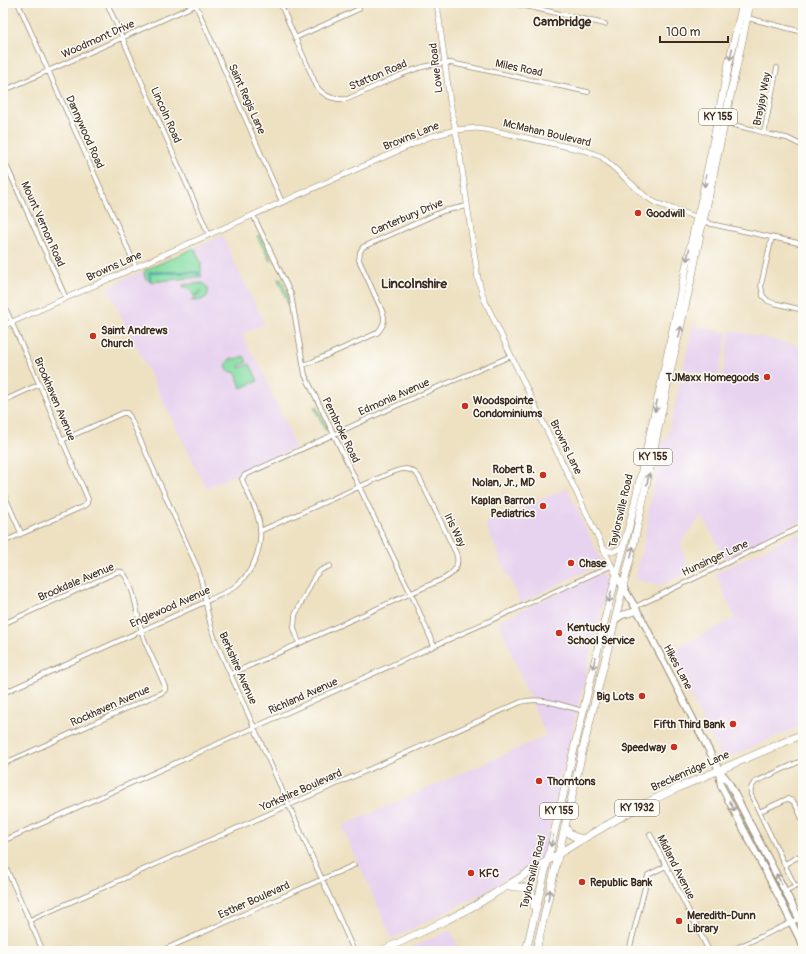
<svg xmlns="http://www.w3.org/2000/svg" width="806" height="954" viewBox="0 0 806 954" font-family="Pangolin,sans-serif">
<rect width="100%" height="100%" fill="#fdfcf7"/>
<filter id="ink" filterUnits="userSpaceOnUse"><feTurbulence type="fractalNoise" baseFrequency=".025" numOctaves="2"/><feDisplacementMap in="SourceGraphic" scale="8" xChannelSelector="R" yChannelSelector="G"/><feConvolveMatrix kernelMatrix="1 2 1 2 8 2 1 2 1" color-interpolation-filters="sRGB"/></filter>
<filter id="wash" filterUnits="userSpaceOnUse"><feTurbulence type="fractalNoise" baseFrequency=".012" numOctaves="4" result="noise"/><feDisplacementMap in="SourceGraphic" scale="16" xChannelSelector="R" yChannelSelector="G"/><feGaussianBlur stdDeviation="0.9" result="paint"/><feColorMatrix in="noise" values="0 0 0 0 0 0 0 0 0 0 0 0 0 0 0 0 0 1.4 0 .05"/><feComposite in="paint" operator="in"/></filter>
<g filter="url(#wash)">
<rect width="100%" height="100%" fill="#eee1c2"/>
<!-- built -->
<path fill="#e7d2ef" d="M223,235l10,23h-1l33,66 -23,10 6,13 13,20 9,23 17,36 8,22 -89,40 -99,-201z
M693,325l35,8 -10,44 -35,-8z
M731,330l72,17v173l-78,39 -23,-44 -20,26 -1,3 8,29 -29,12 -25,-6 12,-53 1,-11 14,-74 5,-2 14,-61 39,7z
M567,488l35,75 -82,40 -35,-79z
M798,533l5,11v181l-74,32 -10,-3 -51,-102 67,-34 -20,-45z
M602,573l5,12 -63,266 -3,7 -15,10 -43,25 -91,46 -50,-113 204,-90 -48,-115z
M451,930l8,21h-56z"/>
<!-- green -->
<path fill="#82dda3" stroke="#5e8460" d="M260,235l12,25 -2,1 -13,-25z
M194,248l7,15v14l-3,-1 -1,1 -46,5 -1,-8 2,-1 45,-1 1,3v-3h-49l1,9 -5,-3 -1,-5 1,-3z
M278,279h3l2,3 8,23 -3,1 -2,-8z
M203,283l5,5c2,11 -7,13 -16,13l-1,-1 10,-8v-1l-7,5 -7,-9h-5l1,-2z
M244,356l3,6 -8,4v2l11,-4 8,17 -17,7 -5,-15 -8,-2 -2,-7 5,-6 4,1z
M316,406l12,23 -3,1 -11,-23z"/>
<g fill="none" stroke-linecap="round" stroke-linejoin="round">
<!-- stream -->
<path stroke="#42a9c2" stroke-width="1.5" d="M149,272l1,8
M149,273h51"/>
</g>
</g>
<g filter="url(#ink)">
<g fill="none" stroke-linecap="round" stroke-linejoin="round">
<defs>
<path id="minor" d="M18,3l118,264
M107,3l102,232
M195,3l87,199
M280,3l37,84c8,10 17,13 30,12 34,-13 66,-36 104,-36l137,29
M512,3l93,21
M740,16l63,16
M295,38l64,-29
M3,91l197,-88
M725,123l30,7 16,5 16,3 16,8
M764,133l13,-65
M3,158l63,140
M253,215l38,79 14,81 109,225 20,46
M703,220l8,4 92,20
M772,237l-11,48 2,11 5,5 6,2 29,7
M3,303l42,94 14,36 29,66 -1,4 -3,3 -81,36
M303,365l9,-3 65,-29c6,-6 9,-12 6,-20l-24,-53 1,-8 3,-5 80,-36 24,-5
M3,401l37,-17
M62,440l61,-27h4l3,4 68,152c8,25 8,48 18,73l138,309
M3,492l18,41
M635,607l168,-81
M3,624l114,-52h5c14,14 15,49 22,67 6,16 15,31 21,48v3l-4,3 -158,71
M299,643l-5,-15 1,-13 20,-39 6,-6 9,-4
M231,674l214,-96c11,-6 15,-14 11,-25l-37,-76c-9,-12 -19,-8 -31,-3l-128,57
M3,693l202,-91c9,-5 19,-8 28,-14 23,-16 33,-48 24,-74 -4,-12 -11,-23 -15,-35l3,-4 188,-86 27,-11 51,-22
M803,760l-48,22c-4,4 -5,8 -4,13l44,91 8,-3
M759,812l28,-13c9,0 13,16 16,23
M650,834l59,117
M3,841l608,-275
M3,861l40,90
M785,864l18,-10
M785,891l10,-5
M30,920l491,-218c19,-6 43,4 62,9
M161,951l193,-86
M629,951l19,-76 18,-9
M730,951l73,-34"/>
<path id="tertiary" d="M437,3l13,99 9,46 19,131 6,20 132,276
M3,326l426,-189 26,-7 22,-2 13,2 97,21 15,6 43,39 11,7 43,15
M603,549l10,3 11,-6"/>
<path id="secondary" d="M616,575l25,42 78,153 9,11 75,145
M615,620l7,-5 15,-4
M719,772l2,14 58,111 24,49"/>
<path id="primary" d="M565,826c4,9 8,11 18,13
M506,887c19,0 27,-3 28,19
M381,951l66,-31 29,-15 105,-65 61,-35 38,-18 123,-53
M526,951l79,-332 28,-108 34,-154 28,-131 6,-23 28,-140 14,-60
M536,951l47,-202 50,-202 36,-170 24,-106 7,-37 7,-30 43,-201"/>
</defs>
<!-- minor casing -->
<use href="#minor" stroke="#948670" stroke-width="5.5"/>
<!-- tertiary casing -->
<use href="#tertiary" stroke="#948670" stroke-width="6"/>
<!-- secondary casing -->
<use href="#secondary" stroke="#948670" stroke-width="8"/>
<!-- primary casing -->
<use href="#primary" stroke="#948670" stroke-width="8"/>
<!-- minor -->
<use href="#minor" stroke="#fff" stroke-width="4"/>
<!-- tertiary -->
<use href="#tertiary" stroke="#fff" stroke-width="5"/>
<!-- secondary -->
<use href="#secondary" stroke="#fff" stroke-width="6"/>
<!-- primary -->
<use href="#primary" stroke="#fff" stroke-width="7"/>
</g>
<!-- one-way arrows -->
<defs><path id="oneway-shaft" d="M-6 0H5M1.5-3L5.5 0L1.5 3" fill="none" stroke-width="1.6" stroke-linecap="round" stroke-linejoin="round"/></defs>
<g stroke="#a79f9a">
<use href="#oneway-shaft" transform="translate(731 54) rotate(102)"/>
<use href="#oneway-shaft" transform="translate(705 181) rotate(98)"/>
<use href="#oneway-shaft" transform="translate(688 255) rotate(102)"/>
<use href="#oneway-shaft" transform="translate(680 332) rotate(-78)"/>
<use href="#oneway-shaft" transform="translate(656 406) rotate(102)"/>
<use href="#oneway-shaft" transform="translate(648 479) rotate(-78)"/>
<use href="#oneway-shaft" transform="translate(632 552) rotate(-77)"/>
<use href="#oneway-shaft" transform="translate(610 597) rotate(104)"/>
<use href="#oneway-shaft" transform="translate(594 663) rotate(103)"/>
<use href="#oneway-shaft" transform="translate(732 806) rotate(62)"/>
<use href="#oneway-shaft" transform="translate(552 841) rotate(103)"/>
<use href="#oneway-shaft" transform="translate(779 879) rotate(-118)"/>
<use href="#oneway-shaft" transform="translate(549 895) rotate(-79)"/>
</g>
</g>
<!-- markers -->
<g fill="#c8321e" stroke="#fdfcf7" stroke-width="1.5">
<circle cx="638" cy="213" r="4"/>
<circle cx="93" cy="336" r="4"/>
<circle cx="767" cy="377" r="4"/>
<circle cx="465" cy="406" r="4"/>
<circle cx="543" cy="475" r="4"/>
<circle cx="543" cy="506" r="4"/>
<circle cx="571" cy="563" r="4"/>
<circle cx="559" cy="633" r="4"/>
<circle cx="642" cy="696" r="4"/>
<circle cx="733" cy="724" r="4"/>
<circle cx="674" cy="747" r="4"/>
<circle cx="539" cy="781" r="4"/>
<circle cx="471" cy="873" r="4"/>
<circle cx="582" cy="882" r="4"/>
<circle cx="679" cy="921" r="4"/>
</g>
<g text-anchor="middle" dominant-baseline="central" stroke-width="3" stroke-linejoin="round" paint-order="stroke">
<!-- shield labels -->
<g fill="#fdfcf7" stroke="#75695f" stroke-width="1">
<rect x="699" y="109" width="38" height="16" rx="3"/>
<rect x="634" y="449" width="38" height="16" rx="3"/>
<rect x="615" y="800" width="44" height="16" rx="3"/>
<rect x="540" y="803" width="38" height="16" rx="3"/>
</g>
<g font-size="10" font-weight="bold" fill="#3b2a1e">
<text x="718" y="117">KY 155</text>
<text x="653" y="457">KY 155</text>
<text x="637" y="808">KY 1932</text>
<text x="559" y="811">KY 155</text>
</g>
<!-- street labels -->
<g font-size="11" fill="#3b2a1e" stroke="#fdfcf7">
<text transform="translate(98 39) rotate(-24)">Woodmont Drive</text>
<text transform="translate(436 68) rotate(-97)">Lowe Road</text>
<text transform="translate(519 68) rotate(12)">Miles Road</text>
<text transform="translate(378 75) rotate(-23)">Statton Road</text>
<text transform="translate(247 99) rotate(66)">Saint Regis Lane</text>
<text transform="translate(762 99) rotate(-79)">Brayjay Way</text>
<text transform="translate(166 115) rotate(66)">Lincoln Road</text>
<text transform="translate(85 132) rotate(66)">Dannywood Road</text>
<text transform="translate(547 133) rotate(13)">McMahan Boulevard</text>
<text transform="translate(411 136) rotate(-22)">Browns Lane</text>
<text transform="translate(407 217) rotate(-23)">Canterbury Drive</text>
<text transform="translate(43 224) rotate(66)">Mount Vernon Road</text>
<text transform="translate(114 266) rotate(-24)">Browns Lane</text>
<text transform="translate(394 397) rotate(-24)">Edmonia Avenue</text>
<text transform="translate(55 399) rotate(67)">Brookhaven Avenue</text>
<text transform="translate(341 430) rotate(64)">Pembroke Road</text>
<text transform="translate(566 447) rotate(64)">Browns Lane</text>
<text transform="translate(621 511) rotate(-77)">Taylorsville Road</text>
<text transform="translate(455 530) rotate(64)">Iris Way</text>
<text transform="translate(715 558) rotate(-25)">Hunsinger Lane</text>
<text transform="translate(76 582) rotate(-23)">Brookdale Avenue</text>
<text transform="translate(170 607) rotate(-24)">Englewood Avenue</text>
<text transform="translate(678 667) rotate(62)">Hikes Lane</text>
<text transform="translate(238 668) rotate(66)">Berkshire Avenue</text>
<text transform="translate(303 696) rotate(-24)">Richland Avenue</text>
<text transform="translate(110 706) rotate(-24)">Rockhaven Avenue</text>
<text transform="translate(690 771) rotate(-24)">Breckenridge Lane</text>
<text transform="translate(301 790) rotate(-24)">Yorkshire Boulevard</text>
<text transform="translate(676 867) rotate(63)">Midland Avenue</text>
<text transform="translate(533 872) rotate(-76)">Taylorsville Road</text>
<text transform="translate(254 900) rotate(-24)">Esther Boulevard</text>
</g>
<!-- poi labels -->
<g font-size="11" font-weight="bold" fill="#3b2a1e" stroke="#fdfcf7" text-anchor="start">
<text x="646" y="213">Goodwill</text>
<text x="101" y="330">Saint Andrews<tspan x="101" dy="13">Church</tspan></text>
<text x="759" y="377" text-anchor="end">TJMaxx Homegoods</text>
<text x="473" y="400">Woodspointe<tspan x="473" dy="13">Condominiums</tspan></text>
<text x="535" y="469" text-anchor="end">Robert B.<tspan x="535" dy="13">Nolan, Jr., MD</tspan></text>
<text x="535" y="500" text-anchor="end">Kaplan Barron<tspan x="535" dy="13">Pediatrics</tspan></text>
<text x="579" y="563">Chase</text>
<text x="567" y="627">Kentucky<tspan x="567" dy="13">School Service</tspan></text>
<text x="634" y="696" text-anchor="end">Big Lots</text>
<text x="725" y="724" text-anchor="end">Fifth Third Bank</text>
<text x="666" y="747" text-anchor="end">Speedway</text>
<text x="547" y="781">Thorntons</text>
<text x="479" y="873">KFC</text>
<text x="590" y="882">Republic Bank</text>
<text x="687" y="915">Meredith-Dunn<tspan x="687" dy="13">Library</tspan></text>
</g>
<!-- quarter labels -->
<g font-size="13" font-weight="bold" fill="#3b2a1e" stroke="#fdfcf7">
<text x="562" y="22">Cambridge</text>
<text x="414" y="284">Lincolnshire</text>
</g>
</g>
<!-- margin -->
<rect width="806" height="954" fill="none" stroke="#fdfcf7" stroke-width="16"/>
<!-- scale -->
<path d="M660 36v6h68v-6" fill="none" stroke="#3b2a1e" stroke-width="2"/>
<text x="666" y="36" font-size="12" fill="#3b2a1e" stroke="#fdfcf7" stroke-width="3" paint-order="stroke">100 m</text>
</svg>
